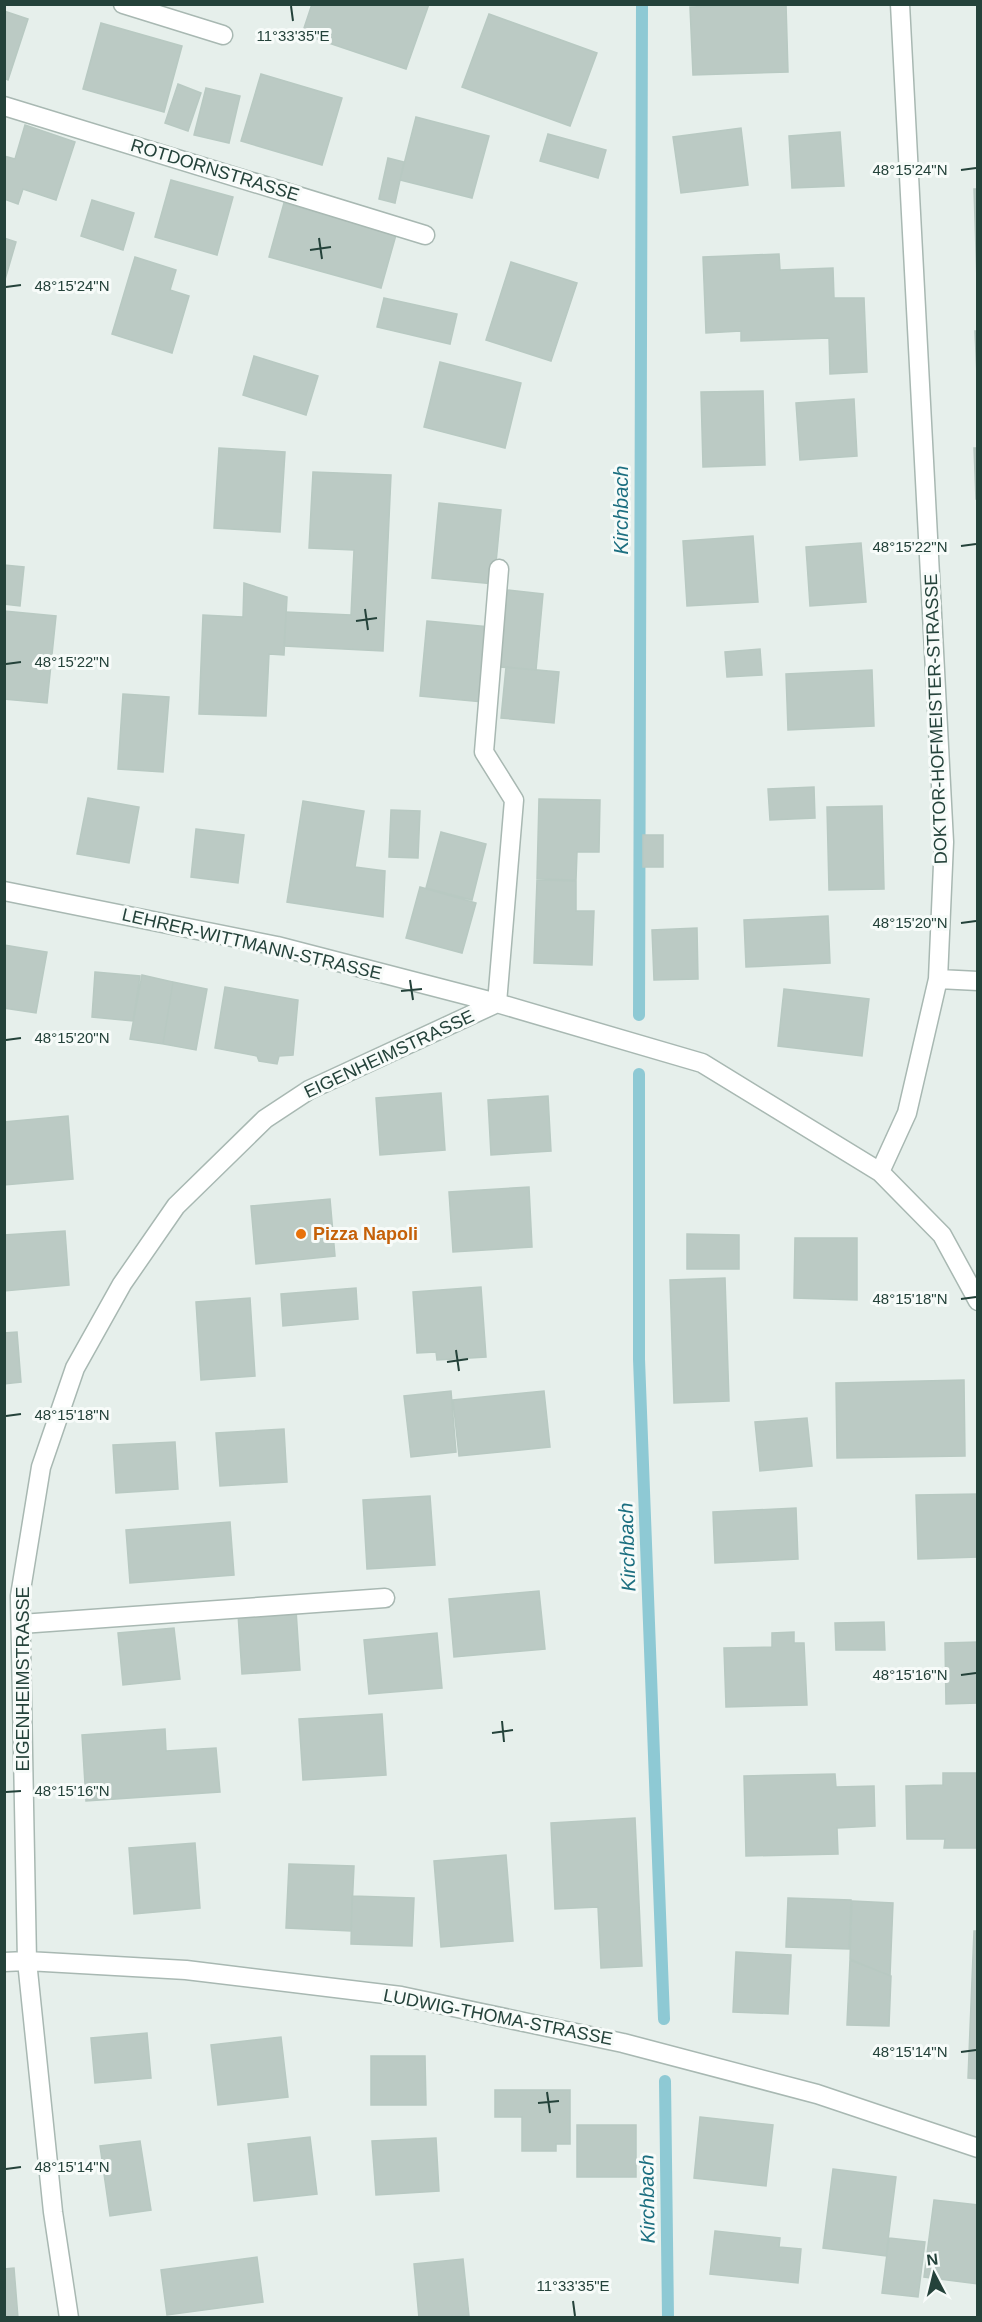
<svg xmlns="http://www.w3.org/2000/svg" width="982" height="2322" viewBox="0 0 982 2322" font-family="Helvetica,sans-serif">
<rect width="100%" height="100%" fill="#e6efeb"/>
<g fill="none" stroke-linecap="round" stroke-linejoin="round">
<!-- stream -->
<path stroke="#8ec9d4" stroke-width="12" d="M639,1015l3,-1011
M639,1074v285l25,660
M665,2081l3,237"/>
</g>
<!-- building -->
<path fill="#bbcac4" stroke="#b8c9c2" stroke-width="1.5" d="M312,4h117l-23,65 -104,-35z
M786,4l2,68 -95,3 -3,-68z
M4,11l24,8 -20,61 -4,-2z
M489,14l108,39 -27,73 -108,-39z
M101,23l81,23 -18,66 -81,-23z
M261,74l81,24 -20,67 -81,-24z
M178,84l23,9 -13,38 -23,-8z
M206,88l34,8 -11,47 -35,-8z
M416,117l73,19 -17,62 -72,-18z
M25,125l50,17 -19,58 -33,-11 -5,15 -14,-5v-43l11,3z
M741,128l7,57 -67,8 -8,-56z
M840,132l4,54 -52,2 -3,-52z
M548,134l58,16 -8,28 -58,-17z
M388,158l16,4 -9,41 -16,-4z
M171,180l62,17 -16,58 -62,-18z
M974,189h4v92h-1z
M92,200l42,13 -11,37 -42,-14z
M284,203l112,32 -15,53 -112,-31z
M4,238l12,4 -12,41z
M779,254l1,16 53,-2 1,30h30l3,74 -37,2 -1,-36 -88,3v-10l-35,2 -3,-76z
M135,257l41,13 -6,20 19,6 -17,57 -60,-19z
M511,262l66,21 -26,78 -65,-21z
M384,298l73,16 -7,30 -73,-17z
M975,331h3l-1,45z
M254,356l64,20 -12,39 -63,-20z
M440,362l81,21 -16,65 -81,-21z
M763,391l2,74 -62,2 -2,-75z
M854,399l3,57 -57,4 -4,-57z
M219,448l66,4 -5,80 -66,-4z
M974,448h4v51h-2z
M313,472l78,3 -8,176 -99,-5 2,-34 65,3 3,-65 -45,-2z
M439,503l62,7 -7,74 -62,-6z
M753,536l5,66 -71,4 -4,-65z
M861,543l5,59 -56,4 -4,-59z
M4,565l20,2 -4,39 -16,-2z
M244,583l43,14 -3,58 -15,-1 -3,62 -67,-2 4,-99 40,2z
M507,590l36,4 -7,76 -36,-3z
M4,611l52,5 -9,87 -43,-4z
M427,621l63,6 -7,75 -63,-6z
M760,649l2,26 -35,2 -2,-25z
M506,667l53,5 -5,51 -53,-5z
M872,670l2,56 -86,4 -2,-56z
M123,694l46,3 -6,75 -45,-3z
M814,787l1,31 -45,2 -2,-31z
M88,798l51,9 -10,56 -52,-9z
M539,799l61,1 -1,52h-22l-1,28 -39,-1z
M303,801l61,10 -9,56 30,4 -2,46 -96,-15z
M882,806l2,83 -55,1 -2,-83z
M391,810l29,1 -2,47 -29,-1z
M196,829l48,6 -6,48 -47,-6z
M441,832l45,12 -14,56 -46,-12z
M643,835h20v32h-20z
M537,880l39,1v30h18l-2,54 -58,-2z
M420,887l56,16 -14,50 -56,-15z
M828,916l2,47 -84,4 -2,-47z
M697,928l1,51 -44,1 -2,-50z
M4,945l43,7 -11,61 -32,-5z
M95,972l45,4 -7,45 -41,-4z
M142,975l31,7 -10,62 -33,-5z
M173,982l34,7 -11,61 -33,-6z
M225,987l73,13 -5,55 -14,1 -2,8 -18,-3 -2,-5 -42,-8z
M784,989l85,10 -7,57 -84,-10z
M441,1093l4,57 -65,5 -4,-57z
M548,1096l3,55 -60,4 -3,-55z
M68,1116l5,63 -69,6v-63z
M529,1187l3,60 -79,5 -4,-60z
M330,1199l5,57 -79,8 -5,-58z
M65,1231l4,54 -65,6v-56z
M687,1234l52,1v34h-52z
M795,1238h62v62l-63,-2z
M725,1278l4,123 -55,2 -4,-123z
M481,1287l5,70 -49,3 -1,-8 -19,1 -4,-61z
M356,1288l2,31 -75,7 -2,-32z
M250,1298l5,78 -54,4 -5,-78z
M17,1332l4,50 -17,2v-51z
M964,1380l1,76 -128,2 -1,-75z
M451,1391l5,61 -45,5 -7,-61z
M544,1391l6,56 -91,9 -6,-56z
M807,1418l5,48 -52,5 -5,-49z
M284,1429l3,53 -67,4 -4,-53z
M175,1442l3,47 -62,4 -3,-48z
M978,1494v63l-60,2 -2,-64z
M430,1496l5,69 -68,4 -4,-69z
M796,1508l2,51 -83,4 -2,-51z
M230,1522l4,53 -104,8 -4,-53z
M539,1591l6,58 -91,8 -5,-58z
M296,1610l4,60 -58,4 -4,-60z
M884,1622l1,28h-49l-1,-27z
M174,1628l6,51 -57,6 -5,-52z
M794,1632v11h10l3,62 -81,2 -2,-59 48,-1v-14z
M437,1633l5,55 -73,6 -5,-54z
M978,1642v61l-32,1 -1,-61z
M382,1714l4,61 -83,5 -4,-61z
M165,1729l1,22 50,-3 4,44 -134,9 -4,-66z
M943,1773h35v75h-34l1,-9h-38l-1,-53 37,-1z
M835,1774l1,13 38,-1 1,40 -38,2 1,26 -92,2 -2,-80z
M635,1818l7,148 -41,2 -3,-61 -43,2 -4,-86z
M195,1843l5,65 -66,6 -5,-66z
M506,1855l7,86 -72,6 -7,-86z
M289,1864l65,2 -3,65 -65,-3z
M352,1896l62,2 -2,48 -61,-2z
M788,1898l63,2 -2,49 -63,-2z
M852,1901l41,2 -3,73 -40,-17z
M974,1931h4v148l-10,-1z
M736,1952l55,3 -3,59 -55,-2z
M850,1960l41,16 -2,50 -42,-1z
M147,2033l4,45 -56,5 -4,-45z
M281,2037l7,60 -70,8 -7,-60z
M371,2056h54l1,49h-55z
M495,2090h75v54h-14v7h-34v-34h-27z
M700,2117l73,8 -7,61 -72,-8z
M577,2125h59v52h-59z
M310,2137l7,57 -63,7 -6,-57z
M436,2138l3,53 -63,4 -4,-54z
M140,2141l11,69 -41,6 -10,-70z
M833,2169l63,8 -10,79 -63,-8z
M934,2200l44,5v79l-54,-7z
M715,2231l65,7 -1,9 22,2 -3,34 -88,-9z
M889,2238l36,4 -7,55 -36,-4z
M257,2257l6,45 -96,13 -6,-45z
M463,2259l6,57 -50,2 -5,-54z
M14,2268l4,50h-14v-49z"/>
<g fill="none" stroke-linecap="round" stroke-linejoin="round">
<defs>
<path id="minor" d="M123,4l100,31
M4,106l421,129
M4,891l273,55 220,57 205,60 178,109 62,63 36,66
M938,979l40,2
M497,1003l17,-203 -30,-48 15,-183
M880,1172l27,-59 31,-134 6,-137 -44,-838
M21,1624l364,-26
M4,1962l23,-1 159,9 215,26 222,47 194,51 161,54
M69,2318l-16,-106 -26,-251 -7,-365 21,-129 34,-99 47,-84 54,-78 89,-87 44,-29 188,-87"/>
</defs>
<!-- minor casing -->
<use href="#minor" stroke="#a8b8b2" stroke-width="21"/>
<!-- minor -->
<use href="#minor" stroke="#fff" stroke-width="18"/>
</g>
<!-- ticks -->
<path fill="none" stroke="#24423a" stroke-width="2" d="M291,6l2,15M961,170l15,-2M319,238l3,21M310,250l21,-3M6,287l15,-2M961,546l15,-2M365,609l3,21M356,621l21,-3M6,664l15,-2M961,923l15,-2M410,980l3,20M401,991l21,-2M6,1040l15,-2M961,1299l15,-2M456,1350l3,21M447,1362l21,-3M6,1416l15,-2M961,1675l15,-2M502,1721l2,21M492,1733l21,-3M6,1792l15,-1M961,2052l15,-2M547,2092l3,21M538,2103l21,-2M6,2169l15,-2M573,2301l2,15"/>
<!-- markers -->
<circle fill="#e8710a" stroke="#f7fbf9" stroke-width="2" cx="301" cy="1234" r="6"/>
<g text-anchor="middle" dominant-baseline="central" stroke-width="6" stroke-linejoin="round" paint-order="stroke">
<!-- street labels -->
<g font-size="18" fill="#24423a" stroke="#f7fbf9">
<text transform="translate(215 170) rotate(17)">ROTDORNSTRASSE</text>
<text transform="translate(936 719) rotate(-92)">DOKTOR-HOFMEISTER-STRASSE</text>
<text transform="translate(252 944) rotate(13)">LEHRER-WITTMANN-STRASSE</text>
<text transform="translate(389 1054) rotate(-25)">EIGENHEIMSTRASSE</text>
<text transform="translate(23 1679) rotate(-90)">EIGENHEIMSTRASSE</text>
<text transform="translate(498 2017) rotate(11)">LUDWIG-THOMA-STRASSE</text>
</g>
<!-- food labels -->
<g font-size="18" font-weight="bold" fill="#c56008" stroke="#f7fbf9" text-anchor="start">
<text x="313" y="1234">Pizza Napoli</text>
</g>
<!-- water labels -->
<g font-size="20" font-style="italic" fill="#1c6f80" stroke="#f7fbf9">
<text transform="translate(621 510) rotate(-90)">Kirchbach</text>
<text transform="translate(627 1547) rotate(-92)">Kirchbach</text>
<text transform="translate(647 2199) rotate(-91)">Kirchbach</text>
</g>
</g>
<g font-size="15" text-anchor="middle" fill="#24423a" stroke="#f7fbf9" stroke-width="6" stroke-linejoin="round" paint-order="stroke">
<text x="293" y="41">11°33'35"E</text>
<text x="910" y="175">48°15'24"N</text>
<text x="72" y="291">48°15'24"N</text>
<text x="910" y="552">48°15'22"N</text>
<text x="72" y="667">48°15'22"N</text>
<text x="910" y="928">48°15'20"N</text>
<text x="72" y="1043">48°15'20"N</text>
<text x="910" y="1304">48°15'18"N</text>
<text x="72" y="1420">48°15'18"N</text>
<text x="910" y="1680">48°15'16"N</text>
<text x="72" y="1796">48°15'16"N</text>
<text x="910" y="2057">48°15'14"N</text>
<text x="72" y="2172">48°15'14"N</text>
<text x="573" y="2291">11°33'35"E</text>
</g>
<!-- border -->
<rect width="982" height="2322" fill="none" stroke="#24423a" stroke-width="12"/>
<!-- north arrow -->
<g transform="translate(934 2274) rotate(353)" stroke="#f7fbf9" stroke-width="4.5" paint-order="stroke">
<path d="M0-4.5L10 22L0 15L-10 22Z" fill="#24423a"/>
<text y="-9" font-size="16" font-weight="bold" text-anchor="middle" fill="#24423a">N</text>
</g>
</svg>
